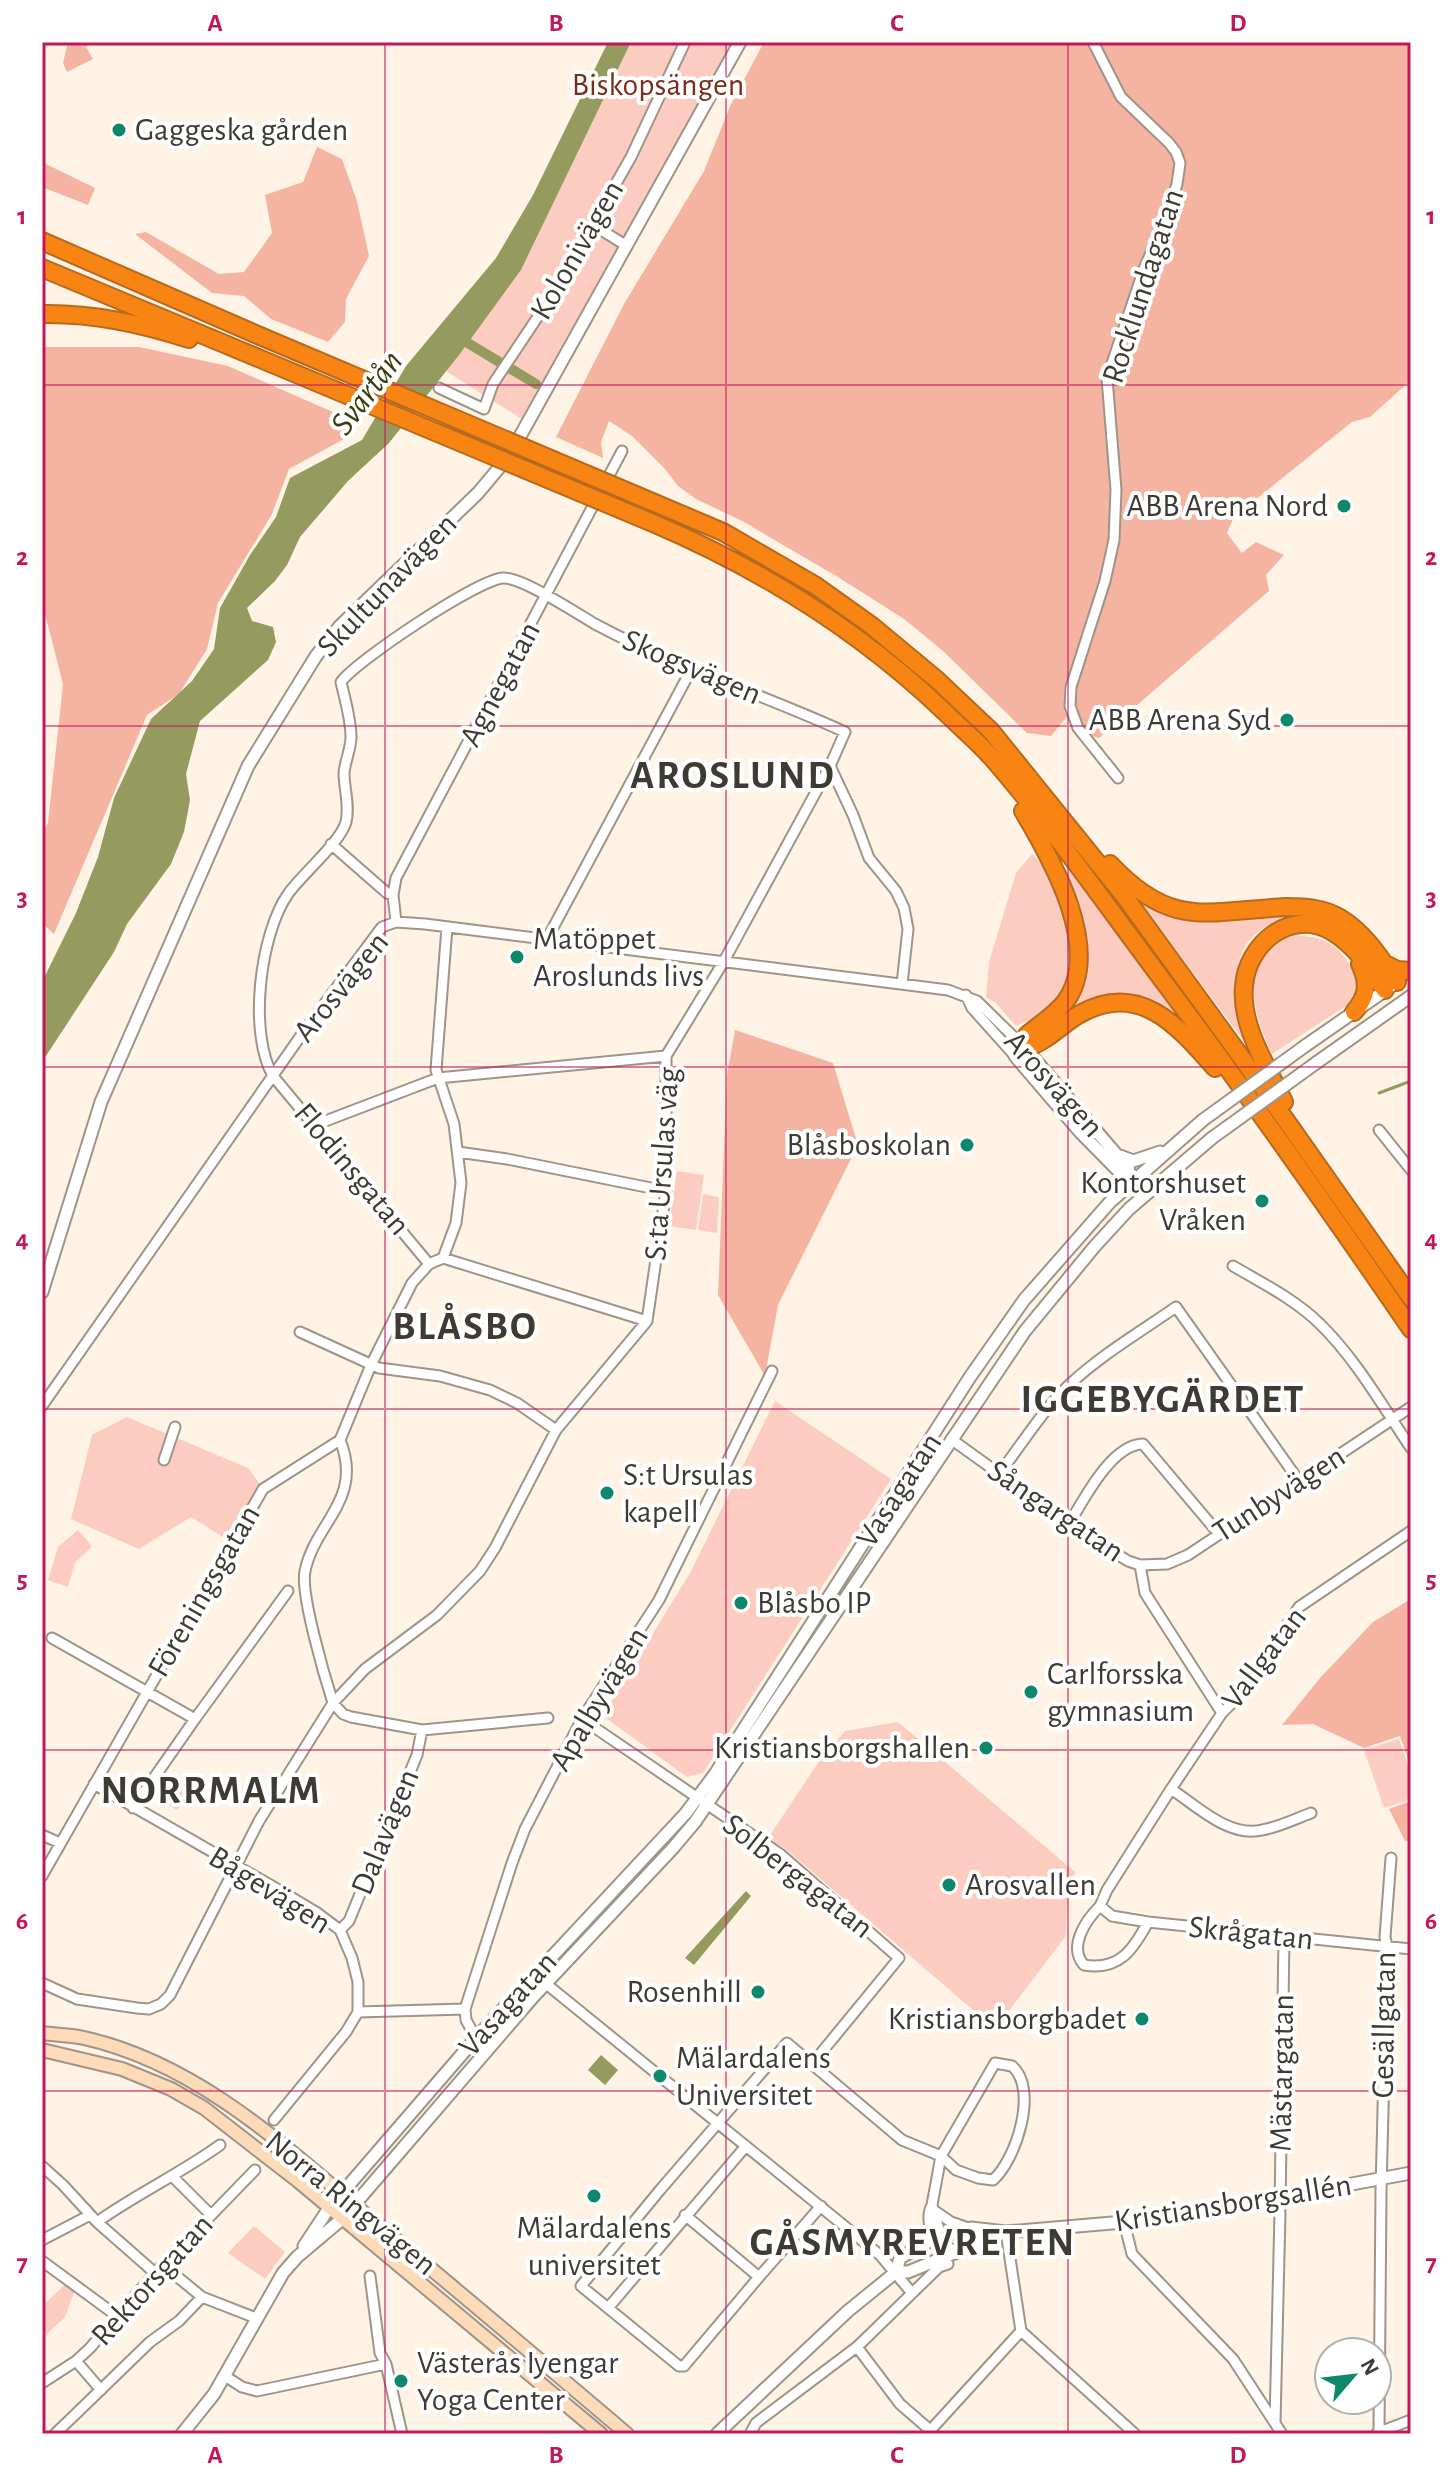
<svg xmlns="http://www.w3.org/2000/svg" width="1453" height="2476" viewBox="0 0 1453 2476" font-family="'Alegreya Sans',sans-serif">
<rect width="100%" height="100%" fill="#fef3e5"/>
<!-- green -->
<path fill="#fbccbf" d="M631,42h101l-209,378 -77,-49 75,-101z
M1032,854l18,18 17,46 6,31 -3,24 -12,28 -21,16 -21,9 -20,-23 -10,-6 3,-35 27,-89z
M1070,872l119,155c-58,-46 -69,-41 -132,-8l26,-87 -18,-59z
M1136,896l30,17 135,-1 1,3c-83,13 -71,76 -50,137z
M1288,935c43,2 50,9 72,46l-8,21 -80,52c-13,-28 -32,-79 -5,-104 6,-6 14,-10 21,-15z
M677,1171l27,4 -8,55 -27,-4z
M703,1194l16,3 -2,36 -19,-3z
M775,1401l116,78 -188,294 -16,4 -84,-61 88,-145z
M127,1417l121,51 12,16 -34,55 -35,-22 -52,32 -68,-30 21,-84z
M78,1530l14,16 -17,17 -7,24 -20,-7 10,-33z
M898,1722l177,150 -7,25 -3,40 -70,92 -207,-178 -20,-13 48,-72 29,-35z
M1399,1739l12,36v24l-27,9 -20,-58z
M163,1773l27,21 -13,16 -29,-18z
M254,2226l31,26 -20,27 -37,-26z
M69,2281l7,6 -11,30 -20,19 -3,-2v-28z"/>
<!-- forest -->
<path fill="#f5b4a1" d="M68,42h24l-6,5 7,12 -26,13 -4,-9z
M764,42h647v338l-41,37 -18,5 -118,95 -7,16 15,20 14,-11 28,13 -18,20 3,16 -170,147 -17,-5 -11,-21 -20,24 -24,-3 -84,-82 -39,-32 -66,-42 -96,-56 -46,-22 -18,-13 -13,-17 -33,-33 -23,-15 -8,21 2,16 -47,-21 68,-133 80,-133 27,-67z
M317,147l25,12 15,42 12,55 -23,43 -1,23 -17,20 -57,-23 -27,-23 -32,-3 -77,-59 11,-2 73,42 25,-2 28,-39 -7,-38 38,-13z
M42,162l53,26 -7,17 -46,-18z
M42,347h97l89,19 121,53 -5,20 -55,30 -17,45 -54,89 -11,46 -28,45 -32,21 -93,219 -12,-11v-89l6,-11 15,-139 -21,-82z
M735,1030l98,33 25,82 -80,160 -13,71 -47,-81 9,-220z
M1411,1599v168l-11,-31 -36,12 -51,-24 -31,1 38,-47 53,-56z
M1411,1801v41l-6,-1 -16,-32z"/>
<!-- water -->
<path fill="#959a5f" d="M608,42h23l-110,228 -62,85 -70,88 -41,38 -48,56 -13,28 -12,16 -28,27 5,13 21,6 3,15 -8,18 -68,61 -14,53 4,26 -6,32 -13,32 -44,60 -13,28 -72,110v-80l34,-69 22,-56 16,-59 37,-79 41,-38 22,-32 6,-41 30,-53 26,-38 14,-39 72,-38 44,-74 90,-108 37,-63z
M746,1891l5,5 -57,69 -9,-7z
M601,2055l17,15 -13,15 -17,-15z"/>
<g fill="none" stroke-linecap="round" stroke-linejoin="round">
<!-- stream -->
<path stroke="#959a5f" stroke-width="3" d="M1379,1093l32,-12"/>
<!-- canal -->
<path stroke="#959a5f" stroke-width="10" d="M456,336l80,48"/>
<defs>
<path id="minor" d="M1093,42l28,55 48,46 7,9 4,11 -3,21 -11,34 -22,51 -37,109 9,112 -2,50 -9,41 -34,106 -1,19 8,22 40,50
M593,225l34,21
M439,388l45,21 9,-25 62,-93 76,-134 54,-115
M830,766l23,49 16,43 27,33 8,17 4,21 -6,55
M331,844l56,49 6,2
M396,922l-3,-27 3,-17 226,-427
M547,939l144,-269
M966,995l6,13 43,48
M315,1125l123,-47 228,-22
M1379,1130l32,40
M458,1152l49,7 159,32
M443,1258l204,63
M1233,1266c29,17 63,34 87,58 36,35 63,83 91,124
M300,1332l79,36 61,8 50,14 27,13 39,27
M42,1406l260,-372 80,-107 14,-5 29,2 523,66 29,11 48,47
M951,1439l118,85 59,37 12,4 27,-1 21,-9 223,-148
M340,1440c24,60 -25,82 -35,131 -5,22 20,107 28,132l10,11 8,3 71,13 126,-12
M164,1460l11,-33
M999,1474c23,-30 43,-63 70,-89 32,-30 71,-53 107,-78l123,174
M1069,1524c15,-25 43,-80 74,-80l76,90
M1411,1531l-112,76 -61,90 -16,16 -51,76 -64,101 -7,16 12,10 36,6 263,27
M1140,1565l5,28 77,120
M52,1638l143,81 93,-128
M582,1719l198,135 119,104 -87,106
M94,1784l190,109 32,19 24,18 12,28 6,24v30l-12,20 -72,88
M1171,1789c26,17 58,49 91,41 17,-3 33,-11 49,-17
M133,1808l62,-89
M42,1835l18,8
M42,1876l221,-387 77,-49 31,-75 41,-82 17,-19 14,-6 13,-35 5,-40 -7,-59 -18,-54 11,-143
M1100,1906c-15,15 -32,41 -16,59 35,6 49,-15 64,-43
M340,1930l9,-9 68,-166 5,-25
M534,1974l346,281 32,38
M42,1983l35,16 60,9 12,1 12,-5 9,-9 89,-174 74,-118 32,-34 72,-54 43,-44 15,-23 61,-118 91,-109 19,-130v-135l58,-95 106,-195 15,-34c-83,-38 -170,-65 -250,-108 -19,-11 -73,-47 -92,-46 -26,2 -147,83 -162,104 4,18 10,37 10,55 0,12 -6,24 -7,36 0,15 6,34 2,49 -6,21 -44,52 -58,72 -28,40 -40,139 -15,182l156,188
M358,2012l107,-3
M476,2038l-10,-18 -1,-11 47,-146 13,-34 57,-110 77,-119 113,-229
M42,2166l21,19 34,37 58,51
M173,2177l38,38
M932,2205l10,35
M1280,2209l4,-273
M935,2211l16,11 17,6
M685,2215l74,62 -75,89h-5l-98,-80 79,-96 127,-147 115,97 39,16 15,14 22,8 15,2c23,-20 46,-91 19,-114l-17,-3 -54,93 -9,49c-6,10 -2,23 1,34l22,12
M97,2222c39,-28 83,-48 123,-77
M1124,2222l8,32 101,105 49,75
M1006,2232l15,99 114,103
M42,2240l48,-25
M42,2261l75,55
M163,2265l39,32 54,21
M370,2276l10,77 6,11 16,70
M759,2277l62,-71
M608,2308l138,-162
M857,2347l43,57 30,26
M76,2361l25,29
M225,2376l17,11 15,4 129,-27
M42,2383l34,-22 14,-13 65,-75 100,-103
M1275,2423l5,-210
M1379,2432l2,-241 6,-244 -2,-10 6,-79
M1377,2433l34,-13
M55,2434l95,-92 29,-21 23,-24
M750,2434l6,-11 102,-77 81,-79 9,-3
M927,2434l94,-103"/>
<path id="tertiary" d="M1305,1046l85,-59
M1316,1063l95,-67
M1120,1156l13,5 27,-9
M1132,1183l-4,-15 -103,-120 -10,8 65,76 63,64
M42,1292l59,-190 147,-336 68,-110 24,-30 138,-133 31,-37 231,-414
M304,2246l25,-38 147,-170 210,-225 29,-39 255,-397 54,-77 86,-98 93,-82
M896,2272h12l93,-38
M182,2434l32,-40 69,-121 14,-16 45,-38 191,-222 140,-149 22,-26 330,-491 70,-85 34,-37 83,-71
M717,2434l131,-123 48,-39 4,-14 33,-19 38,-11 35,4 118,-10 131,-20 156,-29"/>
<path id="secondary" d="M42,2033c14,2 29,2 42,5 121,27 213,120 305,196 80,66 159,133 238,200
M42,2050l80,19 49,20 33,19 94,73 303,253"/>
<path id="motorway" d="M42,241l218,95
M42,268l209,87
M42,314c51,-1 99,10 147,25
M657,504l66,28 93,54 56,40 65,54 54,51 134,166 119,164 167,237
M653,523c108,46 207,108 292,189 16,16 33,30 48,47 58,67 109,140 162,211 88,117 173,238 256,359
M1023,811c28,47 81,139 42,191 -10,13 -26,23 -38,33l-2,13c20,-5 35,-22 53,-33 61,-35 99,10 137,53
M1110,864c62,66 97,47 176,43 18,0 38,1 54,11 25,15 41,41 57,64
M1383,963l14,7 14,1
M1354,1012c14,-16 15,-29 6,-48
M1284,1102c-16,-34 -44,-76 -40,-116 3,-42 46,-78 87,-55 24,14 39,37 54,59"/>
</defs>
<!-- minor casing -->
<use href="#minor" stroke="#9e9487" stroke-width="13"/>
<!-- tertiary casing -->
<use href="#tertiary" stroke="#9e9487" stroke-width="15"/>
<!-- secondary casing -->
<use href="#secondary" stroke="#9e9487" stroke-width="16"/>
<!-- motorway casing -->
<use href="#motorway" stroke="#b66a1f" stroke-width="20"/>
<!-- minor -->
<use href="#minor" stroke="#fff" stroke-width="9"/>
<!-- tertiary -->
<use href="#tertiary" stroke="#fff" stroke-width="11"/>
<!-- secondary -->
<use href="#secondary" stroke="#fddab8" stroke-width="12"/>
<!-- motorway -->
<use href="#motorway" stroke="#f78413" stroke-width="16"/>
<defs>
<path id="tertiary-bridge" d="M1203,1120l102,-74
M1212,1138l104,-75"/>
<path id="motorway-bridge" d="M260,336l397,168
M251,355l402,168"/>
</defs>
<!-- tertiary-bridge casing -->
<use href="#tertiary-bridge" stroke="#9e9487" stroke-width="15" stroke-linecap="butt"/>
<!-- motorway-bridge casing -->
<use href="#motorway-bridge" stroke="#b66a1f" stroke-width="20" stroke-linecap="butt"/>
<!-- tertiary-bridge -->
<use href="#tertiary-bridge" stroke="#fff" stroke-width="11"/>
<!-- motorway-bridge -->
<use href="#motorway-bridge" stroke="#f78413" stroke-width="16"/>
</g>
<!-- grid -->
<path fill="none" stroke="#c2185b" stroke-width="2" stroke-opacity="0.55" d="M385,42v2392M726,42v2392M1068,42v2392M42,385h1369M42,726h1369M42,1067h1369M42,1409h1369M42,1750h1369M42,2091h1369"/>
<!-- markers -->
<g fill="#0d886b" stroke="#fff" stroke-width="3">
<circle cx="119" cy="130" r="8"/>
<circle cx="1344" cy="506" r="8"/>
<circle cx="1287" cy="720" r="8"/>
<circle cx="517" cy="957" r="8"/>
<circle cx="967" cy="1145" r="8"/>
<circle cx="1262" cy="1201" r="8"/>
<circle cx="607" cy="1493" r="8"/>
<circle cx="741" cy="1603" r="8"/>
<circle cx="1031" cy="1692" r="8"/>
<circle cx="986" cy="1748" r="8"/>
<circle cx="949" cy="1885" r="8"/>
<circle cx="758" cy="1992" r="8"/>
<circle cx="1142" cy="2019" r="8"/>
<circle cx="660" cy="2076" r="8"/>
<circle cx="594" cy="2196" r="8"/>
<circle cx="401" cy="2381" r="8"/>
</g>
<g text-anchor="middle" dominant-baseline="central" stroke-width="8" stroke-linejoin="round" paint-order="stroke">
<!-- park labels -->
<g font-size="32" fill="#7a2e19" stroke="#fff">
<text x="658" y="85">Biskopsängen</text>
</g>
<!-- poi labels -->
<g font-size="32" fill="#3e3a34" stroke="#fff" text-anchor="start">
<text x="135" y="130">Gaggeska gården</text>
<text x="1328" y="506" text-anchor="end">ABB Arena Nord</text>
<text x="1271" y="720" text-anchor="end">ABB Arena Syd</text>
<text x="533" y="939">Matöppet<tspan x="533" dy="37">Aroslunds livs</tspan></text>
<text x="951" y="1145" text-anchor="end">Blåsboskolan</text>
<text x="1246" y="1183" text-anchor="end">Kontorshuset<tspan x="1246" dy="37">Vråken</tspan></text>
<text x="623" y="1475">S:t Ursulas<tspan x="623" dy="37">kapell</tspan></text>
<text x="757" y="1603">Blåsbo IP</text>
<text x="1047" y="1674">Carlforsska<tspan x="1047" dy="37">gymnasium</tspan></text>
<text x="970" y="1748" text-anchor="end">Kristiansborgshallen</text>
<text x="965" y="1885">Arosvallen</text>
<text x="742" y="1992" text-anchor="end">Rosenhill</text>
<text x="1126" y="2019" text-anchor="end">Kristiansborgbadet</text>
<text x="676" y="2058">Mälardalens<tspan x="676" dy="37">Universitet</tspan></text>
<text x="594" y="2228" text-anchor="middle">Mälardalens<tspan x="594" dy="37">universitet</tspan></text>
<text x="417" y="2363">Västerås Iyengar<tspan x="417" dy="37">Yoga Center</tspan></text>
</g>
<!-- street labels -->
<g font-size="32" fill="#3e3a34" stroke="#fff">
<text transform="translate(577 250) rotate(-60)">Kolonivägen</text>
<text transform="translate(1143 286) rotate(-72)">Rocklundagatan</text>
<text transform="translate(387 585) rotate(-46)">Skultunavägen</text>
<text transform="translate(692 667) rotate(23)">Skogsvägen</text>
<text transform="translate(500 684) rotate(-62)">Agnegatan</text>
<text transform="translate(341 987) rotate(-51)">Arosvägen</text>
<text transform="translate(1054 1084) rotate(48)">Arosvägen</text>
<text transform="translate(662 1164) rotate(-86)">S:ta Ursulas väg</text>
<text transform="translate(352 1169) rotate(50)">Flodinsgatan</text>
<text transform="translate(899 1490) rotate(-57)">Vasagatan</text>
<text transform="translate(1279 1494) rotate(-33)">Tunbyvägen</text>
<text transform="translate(1056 1511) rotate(34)">Sångargatan</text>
<text transform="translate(204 1591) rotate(-60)">Föreningsgatan</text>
<text transform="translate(1264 1658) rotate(-53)">Vallgatan</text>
<text transform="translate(599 1699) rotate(-59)">Apalbyvägen</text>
<text transform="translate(385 1832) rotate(-68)">Dalavägen</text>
<text transform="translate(798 1876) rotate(38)">Solbergagatan</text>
<text transform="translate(270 1890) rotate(32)">Bågevägen</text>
<text transform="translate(1251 1933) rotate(6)">Skrågatan</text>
<text transform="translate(508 2004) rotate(-48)">Vasagatan</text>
<text transform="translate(1384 2025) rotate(-89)">Gesällgatan</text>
<text transform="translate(1282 2073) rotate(-89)">Mästargatan</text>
<text transform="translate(351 2203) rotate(39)">Norra Ringvägen</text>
<text transform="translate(1233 2203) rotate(-9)">Kristiansborgsallén</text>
<text transform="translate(152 2280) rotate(-48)">Rektorsgatan</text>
</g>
<!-- water labels -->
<g font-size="34" font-style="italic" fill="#393c0d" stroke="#fff">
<text transform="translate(367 393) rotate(-53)">Svartån</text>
</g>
<!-- district labels -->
<g font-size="40" font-weight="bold" letter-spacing="2" fill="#3e3a34" stroke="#fff">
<text x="733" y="776">AROSLUND</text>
<text x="465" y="1327">BLÅSBO</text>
<text x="1163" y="1400">IGGEBYGÄRDET</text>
<text x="211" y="1791">NORRMALM</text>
<text x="913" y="2243">GÅSMYREVRETEN</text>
</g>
</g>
<!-- border -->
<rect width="1453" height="2476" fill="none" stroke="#ffffff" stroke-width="88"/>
<!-- north arrow -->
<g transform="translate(1353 2376) rotate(62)"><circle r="38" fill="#ffffff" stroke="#b2b0ae" stroke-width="2"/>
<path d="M0-6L14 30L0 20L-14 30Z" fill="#0d886b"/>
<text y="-12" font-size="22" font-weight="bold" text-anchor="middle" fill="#3e3a34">N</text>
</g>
<rect x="44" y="44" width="1365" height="2388" fill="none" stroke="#c2185b" stroke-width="3"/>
<g font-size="26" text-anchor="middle" font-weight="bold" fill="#c2185b">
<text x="215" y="31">A</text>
<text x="556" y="31">B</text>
<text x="897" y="31">C</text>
<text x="1238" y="31">D</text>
<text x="22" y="224">1</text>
<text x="1431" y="224">1</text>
<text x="22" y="565">2</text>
<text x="1431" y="565">2</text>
<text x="22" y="906">3</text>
<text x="1431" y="906">3</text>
<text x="22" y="1247">4</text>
<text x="1431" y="1247">4</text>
<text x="22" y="1588">5</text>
<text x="1431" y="1588">5</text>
<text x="22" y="1929">6</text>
<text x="1431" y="1929">6</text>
<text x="22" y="2271">7</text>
<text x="1431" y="2271">7</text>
<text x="215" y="2463">A</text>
<text x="556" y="2463">B</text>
<text x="897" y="2463">C</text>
<text x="1238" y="2463">D</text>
</g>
</svg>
